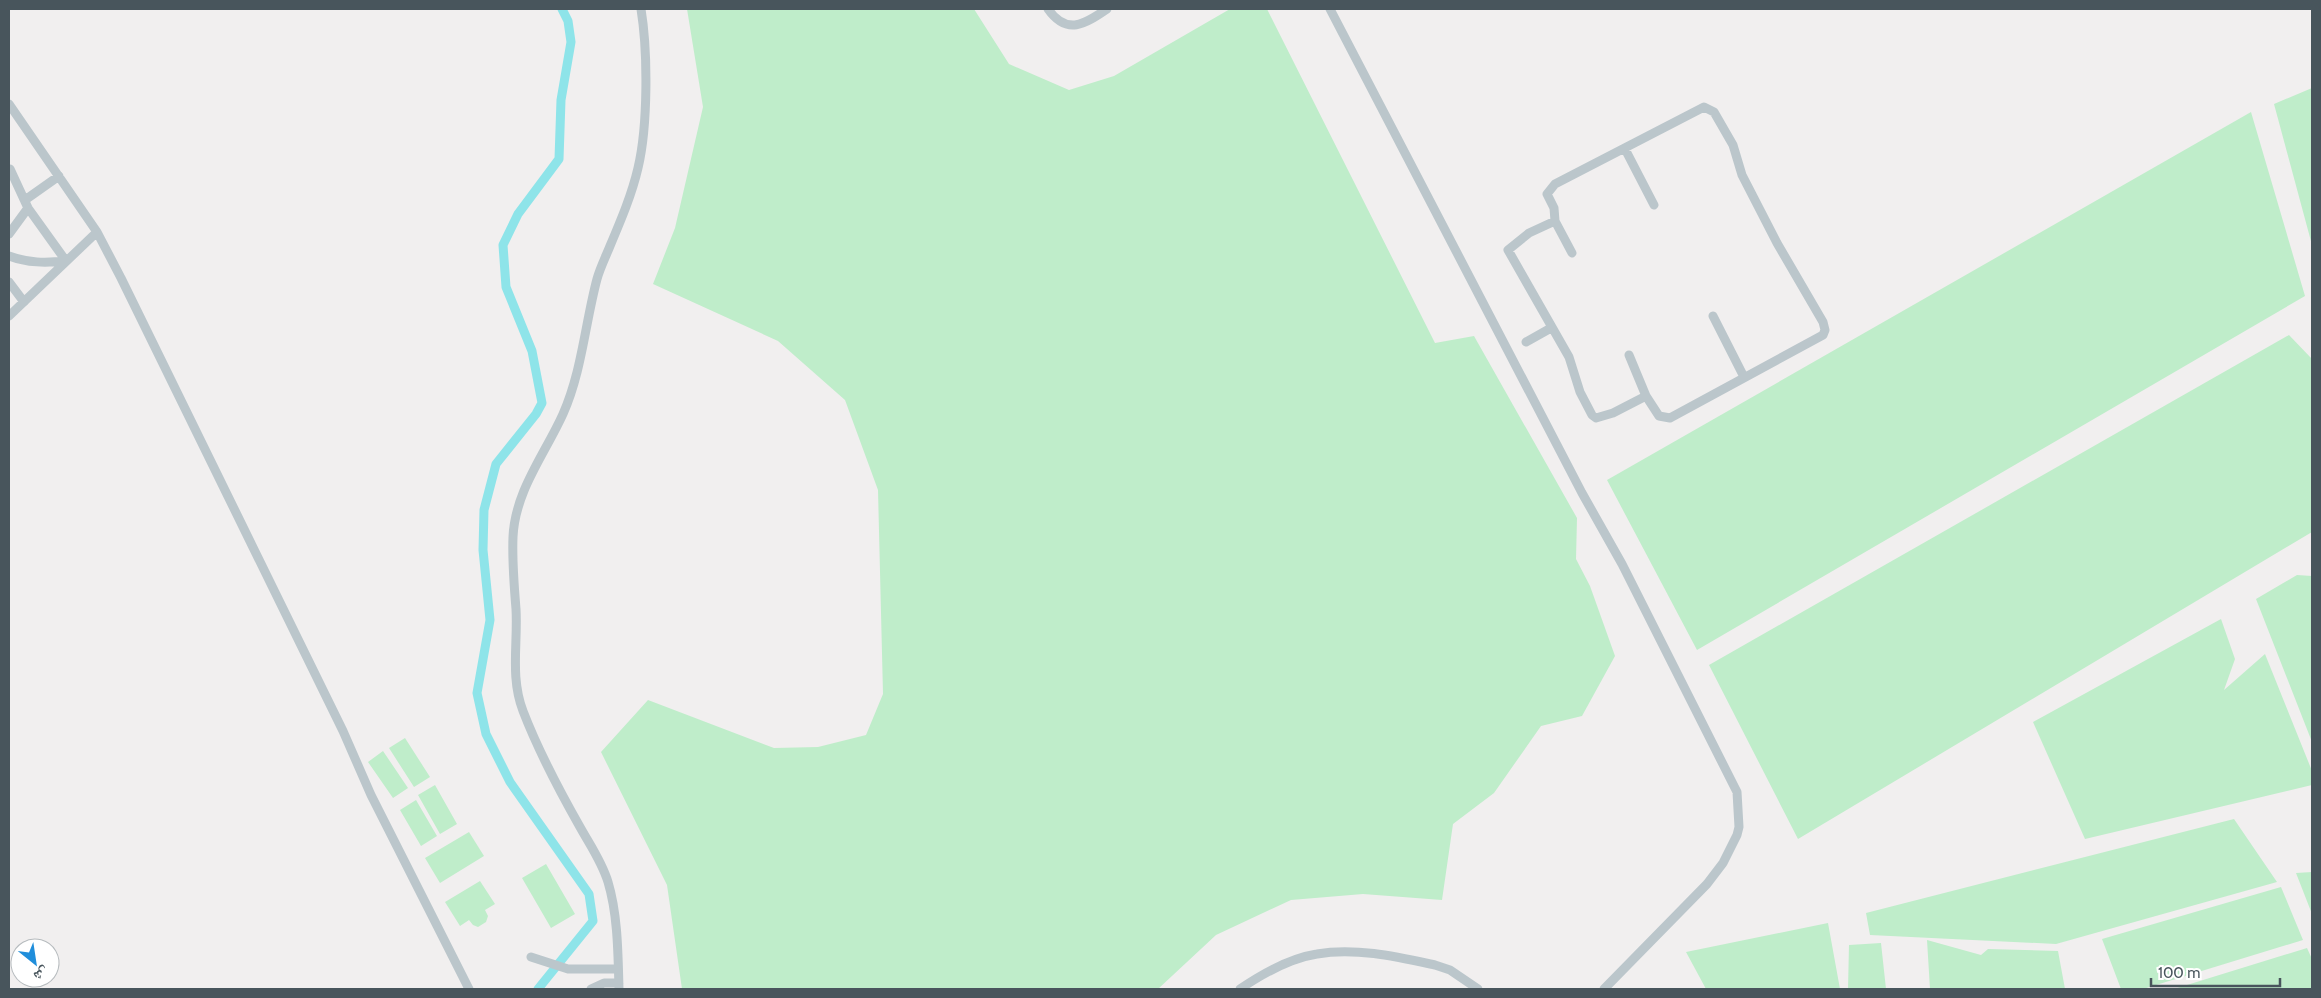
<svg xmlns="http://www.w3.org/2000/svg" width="2321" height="998" viewBox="0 0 2321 998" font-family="Cabin,'Noto Naskh Arabic',sans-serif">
<rect width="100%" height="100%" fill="#f1efef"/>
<!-- green -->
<path fill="#bfedca" d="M687,9h287l35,55 60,26 45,-14 116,-67h37l168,334 39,-7 103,182 -1,41 14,27 25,70 -33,60 -41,10 -47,67 -41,31 -11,76 -79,-6 -72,6 -75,35 -58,54h-476l-15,-104 -66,-133 47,-52 126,48 44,-1 48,-12 17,-41 -5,-204 -33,-90 -67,-59 -125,-57 22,-56 28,-121z
M2312,88v157l-38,-141z
M2251,112l54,184 -608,354 -90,-170z
M2289,335l23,24v173l-514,307 -89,-174z
M2297,575l15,1v166l-56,-143z
M2221,619l14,40 -11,31 41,-36 47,117v14l-227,54 -52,-117z
M405,738l25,39 -16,10 -25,-39z
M383,751l25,37 -15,10 -25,-36z
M435,785l22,39 -17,10 -22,-39z
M416,800l21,36 -16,10 -21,-36z
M2234,819l43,63 -221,62 -186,-9 -4,-22z
M469,832l15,24 -44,27 -15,-25z
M546,864l29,50 -24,14 -29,-50z
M2312,872v42l-16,-41z
M480,881l15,23 -10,6 3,6 -2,6 -8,5 -5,-2 -4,-5 -9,6 -15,-24z
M2281,887l22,53 -160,49h-22l-19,-50z
M1828,923l12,66h-134l-20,-37z
M1927,940l54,15 7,-6 70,2 7,38h-135z
M1881,943l5,46h-38l1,-44z
M2307,948l5,11v30h-138z"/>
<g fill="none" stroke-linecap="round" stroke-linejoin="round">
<!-- canal -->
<path stroke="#8ee4e9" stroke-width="9" d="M538,989l55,-68 -4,-27 -79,-112 -24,-48 -9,-41 13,-73 -7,-70 1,-40 12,-46 40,-50 6,-11 -10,-52 -26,-64 -3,-42 15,-31 41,-55 2,-59 10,-58 -3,-21 -6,-12"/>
<!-- minor -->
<path stroke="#bbc6cb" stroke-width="9" d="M1048,9c19,27 37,15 59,0
M1330,9l252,484 40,71 115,228 2,35 -2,8 -14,28 -16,21 -103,105
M9,104l88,128 24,46 222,453 28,64 98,194
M1704,107l10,5 19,33 9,30 35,68 46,79 2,8 -2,5 -153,83 -11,-2 -13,-20 -33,17 -17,5 -4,-3 -12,-23 -11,-35 -61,-107 21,-17 26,-12 -1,-13 -7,-14 8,-10z
M1625,149l29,56
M25,200l34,-24
M1555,221l17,32
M9,234l19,-26
M9,256c19,7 36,7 57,5l-38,-53 -18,-39
M9,282l15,20
M9,316l88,-84
M1713,316l31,61
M1526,342l25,-14
M1629,355l17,41
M531,957l37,12h50
M591,989l13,-6h15
M619,989c-1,-34 -1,-74 -11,-107 -6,-20 -18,-37 -28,-55 -21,-37 -42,-77 -57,-116 -13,-34 -5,-67 -7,-102 -2,-24 -4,-48 -3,-72 2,-46 32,-83 50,-123 19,-43 22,-90 34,-135 3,-11 9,-23 13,-33 11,-26 22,-52 28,-78 10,-42 10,-116 3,-159
M1240,989c22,-15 51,-31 77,-35 38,-7 81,3 118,11l15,5 28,19"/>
</g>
<!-- border -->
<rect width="2321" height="998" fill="none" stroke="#48555c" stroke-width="20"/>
<!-- north arrow -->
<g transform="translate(35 963) rotate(150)"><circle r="24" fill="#ffffff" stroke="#b6bbbe"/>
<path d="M0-4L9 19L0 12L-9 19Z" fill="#208edb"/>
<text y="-8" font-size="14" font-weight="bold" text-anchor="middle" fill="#48555c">ش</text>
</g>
<!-- scale -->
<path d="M2151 978v8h129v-8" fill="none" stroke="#48555c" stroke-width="2.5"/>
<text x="2158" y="978" font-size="15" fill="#48555c" stroke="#ffffff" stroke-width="4" paint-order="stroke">100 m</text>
</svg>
